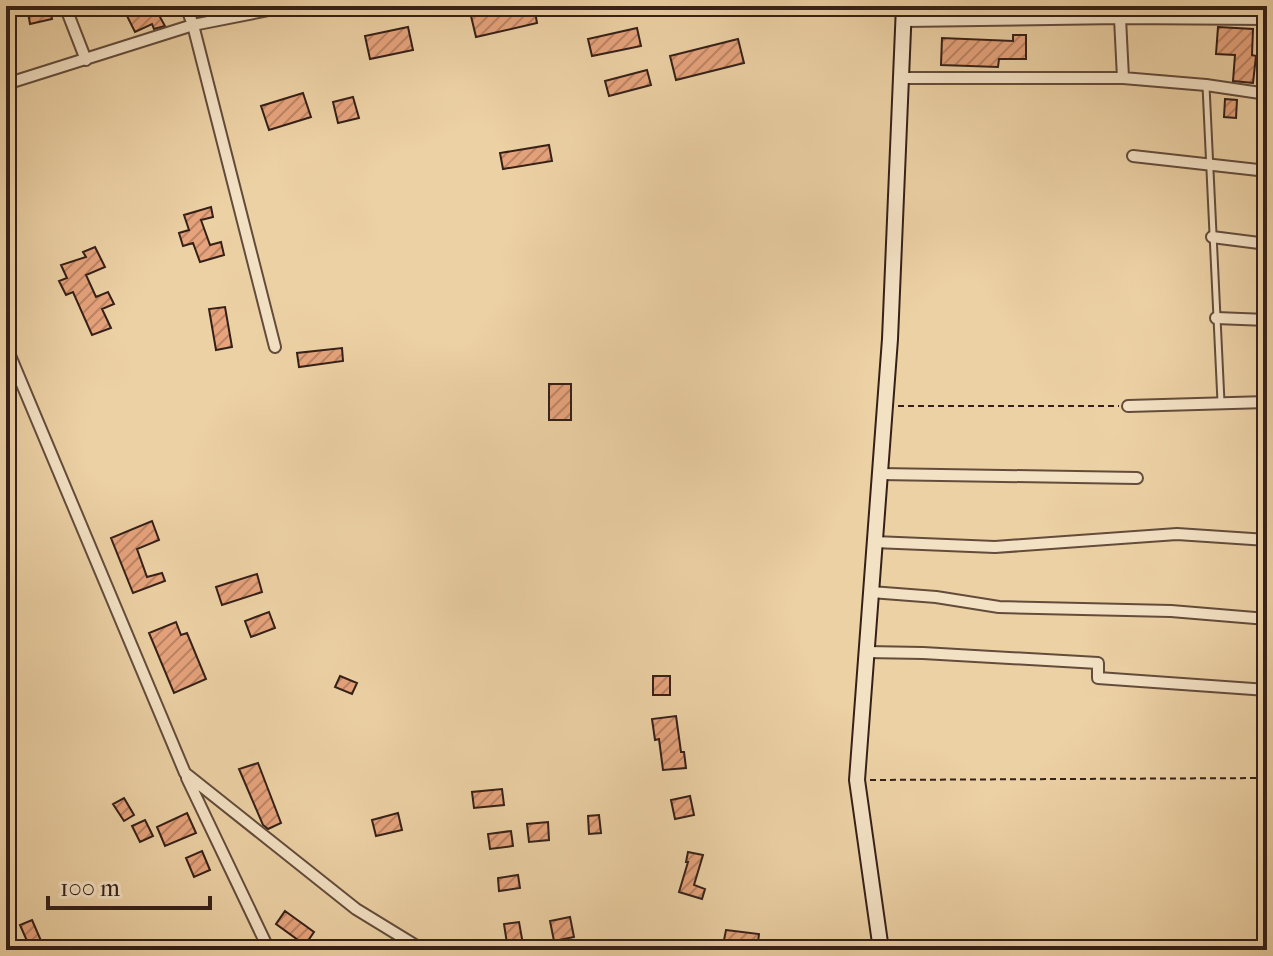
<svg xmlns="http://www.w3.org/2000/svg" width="1273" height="956" viewBox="0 0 1273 956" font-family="'IM FELL French Canon',serif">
<defs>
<pattern id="building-hatch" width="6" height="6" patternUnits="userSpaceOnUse" patternTransform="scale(2)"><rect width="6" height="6" fill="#e6a37c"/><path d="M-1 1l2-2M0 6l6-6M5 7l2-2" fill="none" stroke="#bb8465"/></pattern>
</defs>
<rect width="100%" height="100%" fill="#ecd1a5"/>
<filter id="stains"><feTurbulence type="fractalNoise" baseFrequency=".0025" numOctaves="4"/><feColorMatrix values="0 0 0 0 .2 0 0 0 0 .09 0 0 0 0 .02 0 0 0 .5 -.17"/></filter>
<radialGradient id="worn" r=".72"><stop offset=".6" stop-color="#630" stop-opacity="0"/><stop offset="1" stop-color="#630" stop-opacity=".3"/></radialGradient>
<!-- building -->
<path fill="url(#building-hatch)" stroke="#352018" stroke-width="2" d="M27,6h22l3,13 -22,5z
M131,6h23l11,20 -11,3 -2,-5 -17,8 -11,-22z
M517,6h17l3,17 -61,14 -5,-21z
M408,27l5,23 -43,9 -5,-23z
M1218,27l35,2 -1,26 4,1 -3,27 -20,-2 2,-26 -19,-1z
M637,28l4,18 -49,10 -4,-17z
M1013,35h13v24h-27l-1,8 -57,-2 1,-27 71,3z
M738,39l6,24 -68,17 -6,-24z
M647,70l4,15 -42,11 -4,-15z
M303,93l8,24 -42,13 -8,-24z
M353,97l6,21 -21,5 -5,-21z
M1225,99l12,1 -1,18 -12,-1z
M549,145l3,16 -49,8 -3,-16z
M211,207l2,10 -12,3 9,25 11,-3 3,13 -24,7 -7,-19 -10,3 -4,-13 10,-3 -5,-15z
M95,247l10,20 -19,8 10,22 12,-5 6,12 -12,5 9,19 -19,7 -19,-43 -7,3 -7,-14 8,-3 -6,-13 25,-8 -3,-5z
M225,307l7,40 -16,3 -7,-41z
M342,348l1,13 -44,6 -2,-14z
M549,384h22v36h-22z
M152,521l7,19 -22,9 10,28 15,-4 3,8 -32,12 -22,-55z
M257,574l5,18 -40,13 -6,-18z
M269,612l6,16 -24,9 -6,-16z
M176,622l5,13 6,-2 19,46 -32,14 -25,-60z
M340,676l17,7 -5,11 -17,-7z
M653,676h17v19h-17z
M676,716l5,36h3l2,16 -23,2 -4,-31 -4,1 -3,-21z
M258,763l23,60 -13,6 -5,-4 -24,-56z
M502,789l2,16 -30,3 -2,-16z
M690,796l4,19 -19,4 -4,-19z
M124,798l10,17 -10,6 -11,-17z
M187,813l9,20 -31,13 -8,-19z
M398,813l4,17 -26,6 -4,-16z
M599,815l2,18 -12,1 -1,-18z
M145,820l8,16 -13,6 -8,-16z
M548,822l1,18 -20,2 -2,-18z
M511,831l2,15 -23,3 -2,-15z
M202,851l8,19 -16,7 -8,-19z
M688,852l15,3 -9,30 11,4 -3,10 -23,-7 9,-30h-2z
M518,875l2,13 -21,3 -1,-13z
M285,911l29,21 -9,13 -29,-21z
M570,917l4,20 -20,4 -4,-20z
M32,920l13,30h-14l-11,-25z
M519,922l5,28h-16l-4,-26z
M726,930l33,4 -2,16h-35z"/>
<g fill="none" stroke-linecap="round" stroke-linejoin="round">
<defs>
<path id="lane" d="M1206,86l15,316"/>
<path id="street" d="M65,6l21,54
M186,6l7,19 82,322
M1117,6l3,12 3,60
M904,21l216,-3 147,1
M901,78h222l83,7 61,9
M6,84l187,-59 96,-19
M1133,156l134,15
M1212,237l55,7
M1216,318l51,2
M6,346l179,427 171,136 67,41
M1128,406l139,-4
M880,474l257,4
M874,542l121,5 182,-13 90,6
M871,592l65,5 63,10 172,4 96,8
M866,652l57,1 175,10v15l169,12
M187,778l82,172"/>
<path id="secondary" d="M881,950l-24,-170 33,-441 14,-333"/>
</defs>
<!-- lane casing -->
<use href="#lane" stroke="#634c3b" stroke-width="9"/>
<!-- street casing -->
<use href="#street" stroke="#634c3b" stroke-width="14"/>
<!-- secondary casing -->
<use href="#secondary" stroke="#352018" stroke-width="18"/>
<!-- path -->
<path stroke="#352018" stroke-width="2" stroke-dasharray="6 4" stroke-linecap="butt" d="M898,406h221
M870,780l397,-2"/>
<!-- lane -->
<use href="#lane" stroke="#f3e1c4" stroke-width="5"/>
<!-- street -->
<use href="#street" stroke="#f3e1c4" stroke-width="10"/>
<!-- secondary -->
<use href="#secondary" stroke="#f3e1c4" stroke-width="14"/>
</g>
<!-- margin -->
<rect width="1273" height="956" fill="none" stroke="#ecd1a5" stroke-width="32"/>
<rect x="8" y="8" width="1257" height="940" fill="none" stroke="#352018" stroke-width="4"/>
<rect x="16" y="16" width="1241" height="924" fill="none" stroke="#352018" stroke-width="2"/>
<!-- scale -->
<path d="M48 896v12h162v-12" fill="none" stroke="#352018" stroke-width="4"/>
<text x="60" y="896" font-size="24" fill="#352018" stroke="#f3e1c4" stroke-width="6" paint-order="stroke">100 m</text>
<rect width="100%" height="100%" filter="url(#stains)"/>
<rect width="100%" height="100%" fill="url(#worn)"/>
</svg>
